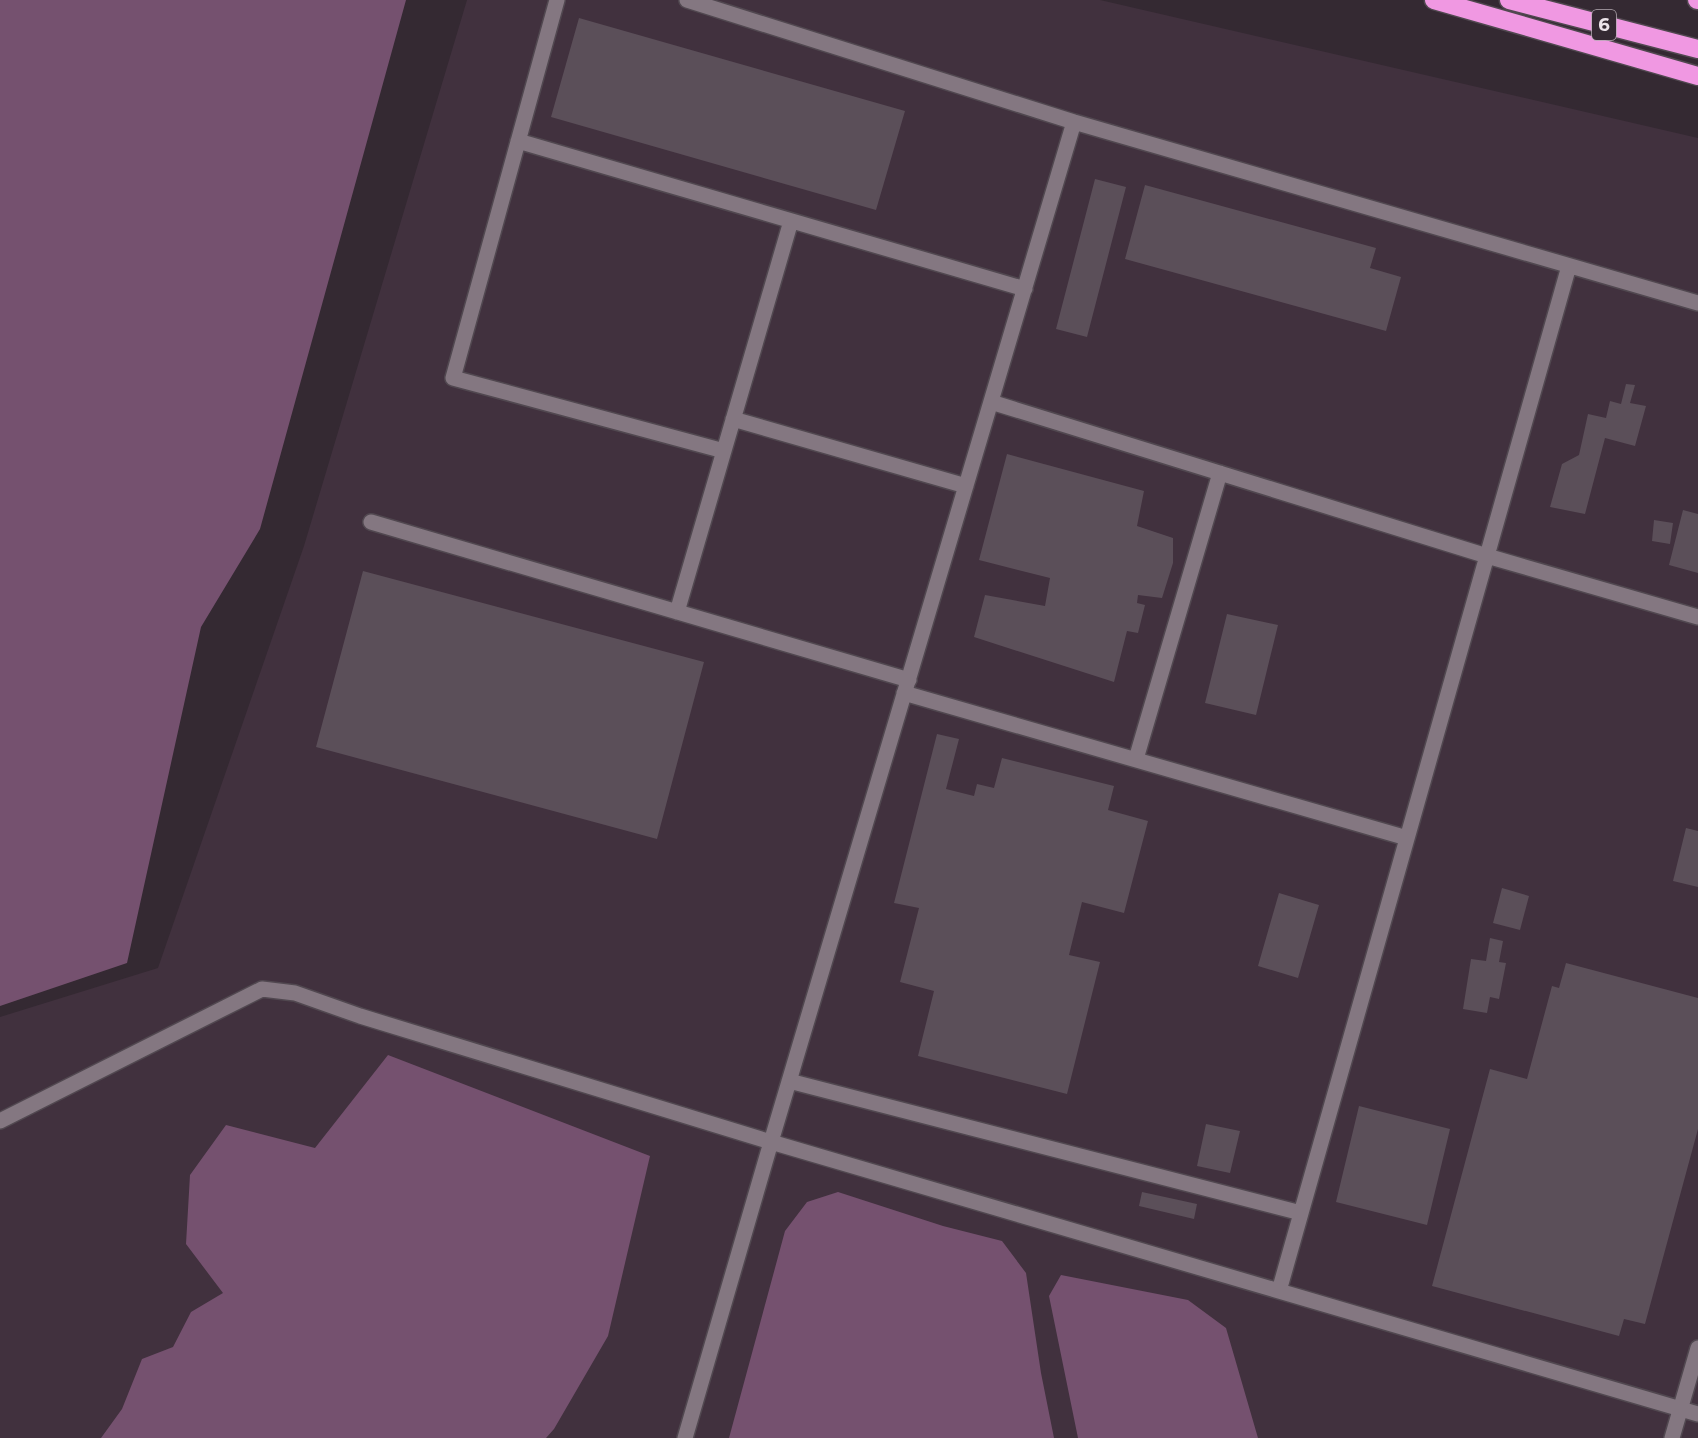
<svg xmlns="http://www.w3.org/2000/svg" width="1698" height="1438" viewBox="0 0 1698 1438" font-family="Montserrat,sans-serif">
<rect width="100%" height="100%" fill="#342932"/>
<!-- built -->
<path fill="#41313e" d="M467,0h633l598,138v1300h-1698v-421l158,-49 146,-422z"/>
<!-- water -->
<path fill="#75516f" d="M0,0h406l-146,529 -59,98 -74,336 -127,43z
M388,1055l262,101 -42,180 -54,93 -8,9h-445l21,-29 20,-50 31,-12 18,-35 32,-19 -37,-49 4,-69 36,-50 89,23z
M838,1192l105,34 59,15 24,32 15,100 13,65h-325l56,-207 22,-29z
M1061,1275l127,25 38,28 32,110h-180l-29,-142z"/>
<!-- building -->
<path fill="#5b4f59" d="M579,18l326,93 -29,99 -325,-93z
M1095,179l31,8 -39,150 -31,-8z
M1145,185l231,63 -6,20 31,9 -15,54 -261,-72z
M1626,384l9,1 -5,18 16,3 -11,40 -30,-8 -20,76 -35,-7 12,-43 17,-9 9,-41 18,4 4,-17 11,3z
M1007,454l137,37 -7,35 36,12v25l-11,35 -24,-3 -1,8 8,2 -7,28 -11,-2 -13,51 -140,-45 11,-42 60,11 5,-28 -71,-18z
M1683,510l15,4v59l-29,-8z
M1654,520l19,3 -3,21 -18,-3z
M363,571l341,91 -47,177 -341,-92z
M1227,614l51,11 -22,90 -51,-12z
M937,734l22,5 -13,50 28,7 3,-12 17,4 8,-30 112,28 -6,24 40,11 -24,92 -42,-11 -13,53 31,7 -33,132 -149,-38 16,-65 -34,-9 19,-74 -25,-5z
M1686,828l12,3v56l-25,-6z
M1502,888l27,8 -9,34 -27,-7z
M1279,893l40,12 -21,73 -40,-12z
M1490,938l13,3 -4,21 7,1 -7,36 -9,-2 -3,16 -24,-4 8,-50 15,2z
M1566,963l132,35v131l-53,195 -21,-5 -5,17 -187,-50 58,-217 37,10 25,-93 7,2z
M1359,1106l91,23 -23,96 -91,-23z
M1206,1124l34,7 -10,42 -33,-7z
M1142,1192l55,12 -3,15 -55,-13z"/>
<g fill="none" stroke-linecap="round" stroke-linejoin="round">
<defs>
<path id="service" d="M557,0l-104,378 271,73
M687,0l387,122 624,181
M518,141l507,148
M991,402l496,154 211,61
M733,419l233,67
M371,522l538,158
M677,612l114,-391
M904,693l503,145
M1136,759l84,-286
M789,1081l512,132
M0,1121l262,-132 33,4 65,23 411,126 927,272
M1279,1291l290,-1025
M685,1438l86,-296 303,-1020
M1672,1438l26,-90"/>
<path id="motorway" d="M1434,0l264,76
M1509,0l189,49
M1697,0h1"/>
</defs>
<!-- service casing -->
<use href="#service" stroke="#514850" stroke-width="18"/>
<!-- motorway casing -->
<use href="#motorway" stroke="#514850" stroke-width="21"/>
<!-- service -->
<use href="#service" stroke="#847781" stroke-width="15"/>
<!-- motorway -->
<use href="#motorway" stroke="#f098e2" stroke-width="18"/>
</g>
<g text-anchor="middle" dominant-baseline="central" stroke-width="4.5" stroke-linejoin="round" paint-order="stroke">
<!-- shield labels -->
<rect fill="#342932" stroke="#b4abb2" stroke-width="1.5" x="1592" y="10" width="24" height="30" rx="4.5"/>
<g font-size="18" font-weight="bold" fill="#ebe3e9">
<text x="1604" y="25">6</text>
</g>
</g>
</svg>
